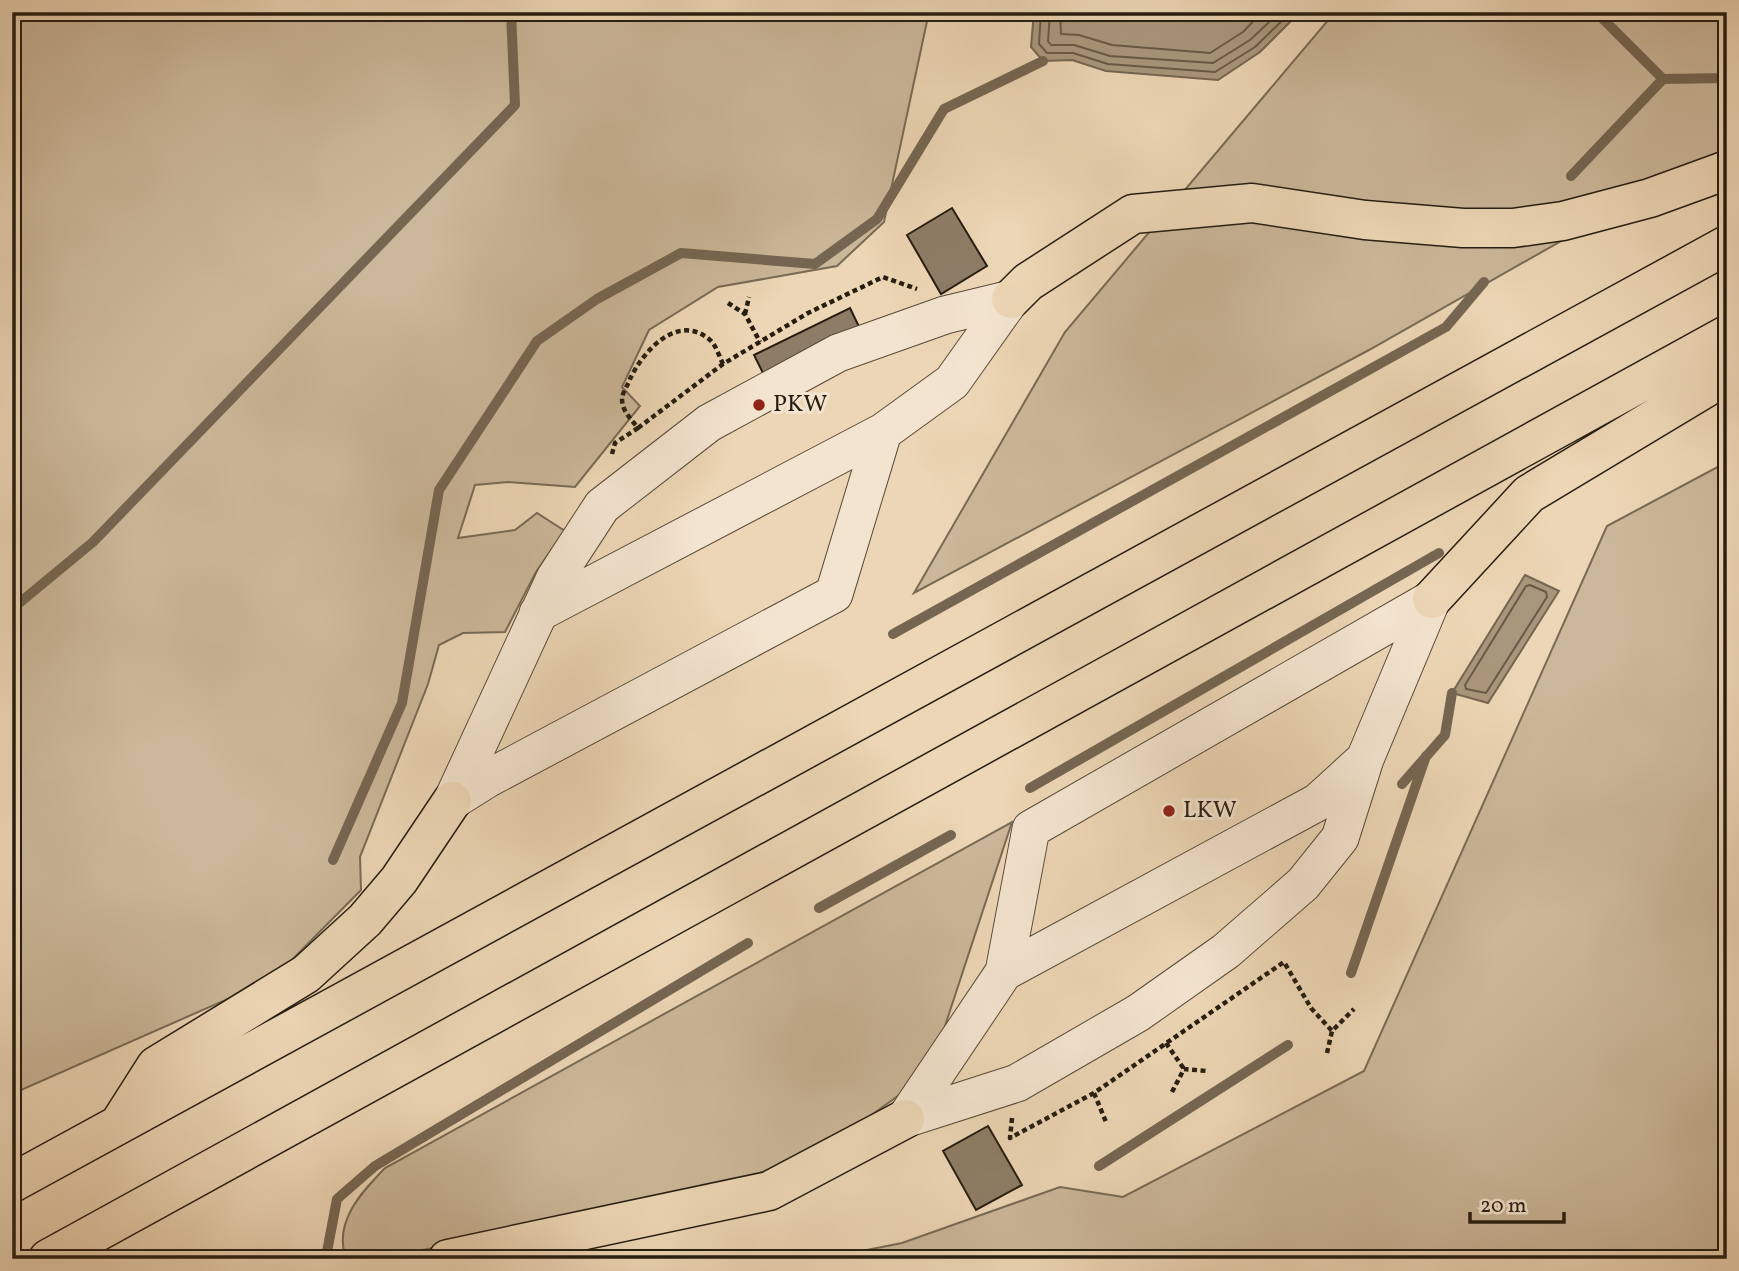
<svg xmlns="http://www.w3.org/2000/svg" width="1739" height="1271" viewBox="0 0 1739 1271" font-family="Vollkorn,serif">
<rect width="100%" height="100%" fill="#edd6b5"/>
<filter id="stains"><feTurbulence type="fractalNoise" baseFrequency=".00286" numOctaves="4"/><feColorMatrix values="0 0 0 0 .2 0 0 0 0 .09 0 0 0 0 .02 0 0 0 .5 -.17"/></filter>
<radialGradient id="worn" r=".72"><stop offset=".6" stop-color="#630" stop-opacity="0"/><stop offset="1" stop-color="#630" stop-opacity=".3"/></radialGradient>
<!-- green -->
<path fill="#cbb799" stroke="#786a55" stroke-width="2" d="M12,12h917l-45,210 -47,44 -119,21 -69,43 -27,57 18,19 -65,81 -67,-5 -33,3 -17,53 57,-8 22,-17 28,18 -29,41 -31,60 -42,1 -24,12 -11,39 -68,173 1,33 -88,89 -261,115z
M1335,12h392v135l-358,203 -455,243 151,-261z
M1727,462v797h-906l81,-16 158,-56 63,10 241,-126 243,-545z
M1012,822l-68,207 -38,61 -69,50 -60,27 -48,17 -170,40 -184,35h-29c-13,-37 15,-66 39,-91z"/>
<!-- water -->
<path fill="#a9977d" stroke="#756652" stroke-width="2" d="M1034,12h266l-40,40 -42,28 -112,-9 -34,-11 -29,1 -12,-14z
M1525,575l34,16 -71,112 -36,-10z"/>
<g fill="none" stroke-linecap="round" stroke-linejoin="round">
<!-- shore -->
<path stroke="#685a47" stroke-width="2" d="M1041,12l-2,32 8,9h26l35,11 107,8 40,-25 36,-35
M1050,12l-2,29 3,4h23l36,11 103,7 37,-23 30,-28
M1060,12l1,22 18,1 33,10 98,8 33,-21 19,-20
M1530,585l16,7 1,5 -61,96 -20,-4 -1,-4 61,-99z"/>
<!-- stream -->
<path stroke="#756652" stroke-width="10" d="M1596,12l67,67
M1571,176l92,-97 64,-1
M12,609l81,-67 422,-437 -4,-93
M893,634l553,-307 38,-45
M1402,784l43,-49 7,-42
M1030,788l409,-235
M333,860l69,-157 37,-213 98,-149 60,-42 84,-46 134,11 62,-45 67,-110 99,-48
M819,908l132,-73
M1351,973l75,-217
M1099,1166l189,-121
M326,1257l11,-58 38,-33 373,-223"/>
</g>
<!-- building -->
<path fill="#8d7d66" stroke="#261d11" stroke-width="2" d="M952,208l35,58 -46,28 -34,-59z
M850,308l13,27 -96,46 -13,-26z
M988,1126l34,59 -46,25 -33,-59z"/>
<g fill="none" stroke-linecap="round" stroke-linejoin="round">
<defs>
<path id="minor" d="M538,613l345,-181 69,-50 59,-83
M452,801l103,-223 47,-72 107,-83 129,-70 107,-38 66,-16
M452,801l35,-22 347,-185 49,-162
M1004,972l27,-143 401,-230
M905,1119l112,-36 121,-70 88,-62 77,-67 37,-46 25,-79 67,-160
M905,1119l99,-147 314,-170 47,-43"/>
<path id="highway" d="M1011,299l17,-17 105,-68 119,-11 113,17 98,8h50l50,-7 87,-23 77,-28
M1432,599l97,-105 183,-110 15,-29
M121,1121l35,-55 150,-92 59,-54 34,-40 53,-79
M12,1183l1715,-938
M48,1259l1679,-924
M448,1259l321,-68 136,-72"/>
</defs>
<!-- minor casing -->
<use href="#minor" stroke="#584b3a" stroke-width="39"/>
<!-- highway casing -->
<use href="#highway" stroke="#261d11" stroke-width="41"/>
<!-- path -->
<path stroke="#261d11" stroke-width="4.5" stroke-dasharray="5 3.5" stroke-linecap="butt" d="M728,303l17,11 15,28
M745,314l4,-17
M638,428l85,-64 85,-51 75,-36 34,12
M612,454l3,-11 23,-15c-7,-9 -16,-17 -16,-29 0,-6 6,-14 8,-20 13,-28 48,-67 80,-39 6,5 9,16 13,24
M1166,1043l18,26
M1327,1053l5,-22
M1172,1092l12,-23 23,2
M1094,1093l12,29
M1012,1118l-2,20 84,-45 190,-131 27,46 21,23 22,-22"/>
<!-- minor -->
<use href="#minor" stroke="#f3e4cf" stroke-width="37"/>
<!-- highway -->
<use href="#highway" stroke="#edd6b5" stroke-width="38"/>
</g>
<!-- markers -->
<g fill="#8f2418" stroke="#f3e4cf" stroke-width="2.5">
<circle cx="759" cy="405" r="7"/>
<circle cx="1169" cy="811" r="7"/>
</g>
<g text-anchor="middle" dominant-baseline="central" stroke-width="6" stroke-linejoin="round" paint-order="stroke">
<!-- poi labels -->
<g font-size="24" fill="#261d11" stroke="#f3e4cf" text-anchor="start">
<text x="773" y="405">PKW</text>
<text x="1183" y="811">LKW</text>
</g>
</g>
<!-- margin -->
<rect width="1739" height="1271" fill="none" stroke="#edd6b5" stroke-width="42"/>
<rect x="14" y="14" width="1711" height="1243" fill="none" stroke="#261d11" stroke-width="3.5"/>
<rect x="21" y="21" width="1697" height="1229" fill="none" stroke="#261d11" stroke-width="2"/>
<!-- scale -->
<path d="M1470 1212v10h94v-10" fill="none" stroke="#261d11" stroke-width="3.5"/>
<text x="1480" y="1212" font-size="21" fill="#261d11" stroke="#f3e4cf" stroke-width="5" paint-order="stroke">20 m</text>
<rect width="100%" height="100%" filter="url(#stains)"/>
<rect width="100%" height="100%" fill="url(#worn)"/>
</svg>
